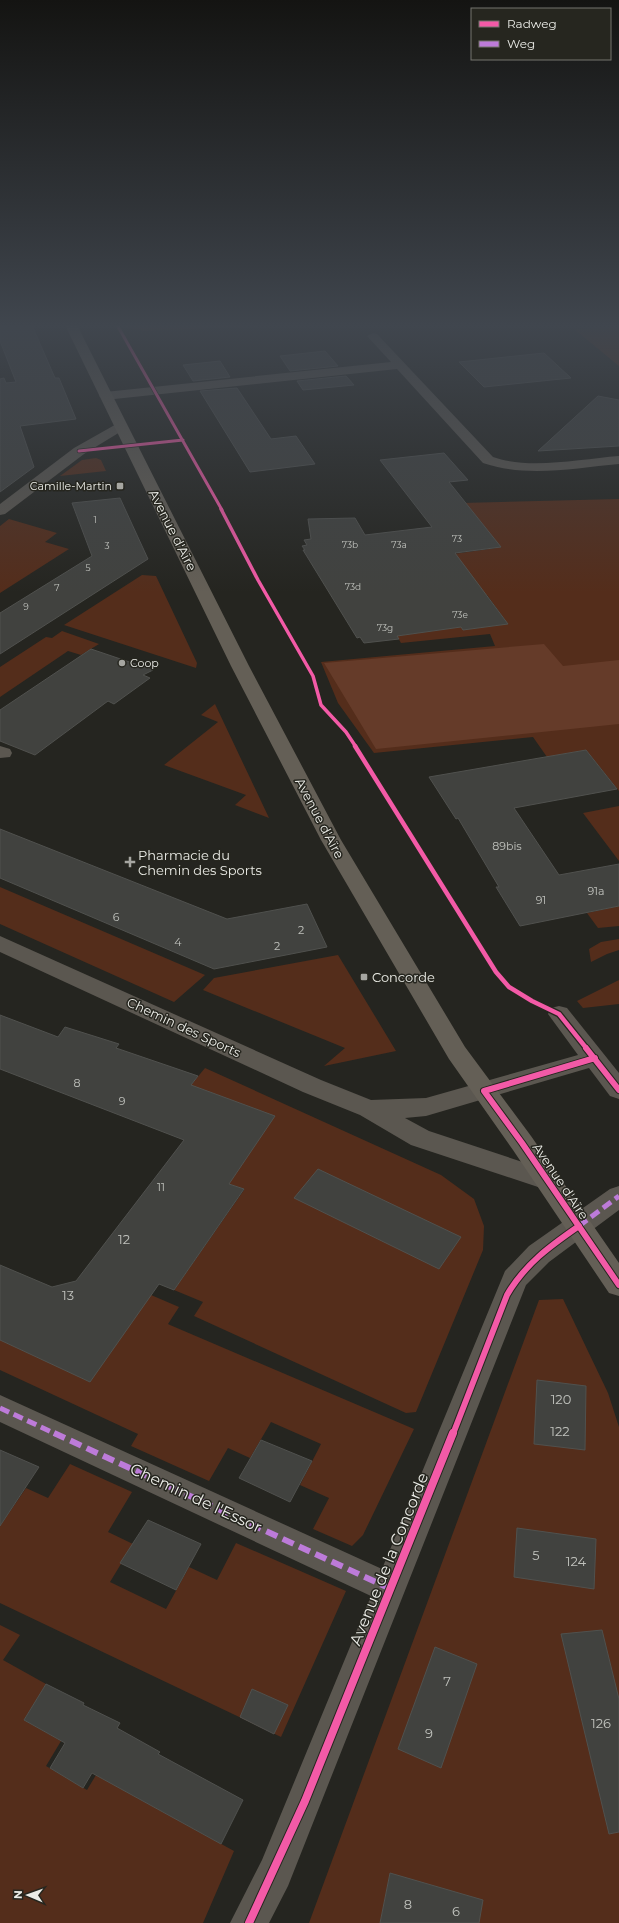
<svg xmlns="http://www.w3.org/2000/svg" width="619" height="1923" viewBox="0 0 619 1923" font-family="Montserrat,sans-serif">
<rect width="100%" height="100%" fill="#252520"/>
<!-- built -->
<path fill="#2d2e21" d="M172,323h367l1,1 -259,2 -108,4z"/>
<!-- green -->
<path fill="#542d1b" d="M122,323h158l1,2 -135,6 -21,-3z
M619,328v38l-45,-37z
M96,458l5,2 5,11 -46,5 22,-16z
M619,499v292l-33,-41 -39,7 -14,-20 -159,16 -36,-50 -17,-41 174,-16 -5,-12 -89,9 -4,-7 64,-9 2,3 38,-5 4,-5 -18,-25 -7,1 -126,-28 142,-20 -34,-45z
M9,519l48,14 -12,9 24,7 -69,44v-67z
M142,575l14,1 41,87 -1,5 -132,-43z
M62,631l37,13 -18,11 -13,-4 -68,46v-30l46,-30 6,1z
M215,704l54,114 -34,-13 11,-10 -82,-30 54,-43 -17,-7z
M619,806v55l-36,-48z
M0,887l205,88 -31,27 -174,-78z
M619,906v20l-21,2 -11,-15z
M619,939v11l-12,4 -16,8 -2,-13 12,-7z
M338,955l58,96 -72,15 21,-18 -142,-58 11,-12z
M619,980v24l-36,4 -6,-7z
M205,1068l236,107 33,24 10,27 -1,24 -67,162 -10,1 -212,-97 9,-14 -29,-12 70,-100 -15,-6 -38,-99z
M151,1295l28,12 -11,17 2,1 244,104 -51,106 -11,11 -39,-17 16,-31 -29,-13 21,-41 -50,-22 -21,36 -22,-10 -19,33 -78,-35 7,-12 -138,-64v-30z
M563,1299l45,94 11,34v496h-310l230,-623z
M70,1464l62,28 -24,40 25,12 -23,38 56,27 23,-42 28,13 19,-37 110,48 -65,146 -281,-134v-77l26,-38 22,10z
M0,1625l20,10 -17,25 43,24 -22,36 37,21 -15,25 41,24 9,-15 138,76 -31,72h-203z"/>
<!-- forest -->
<path fill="#653b29" d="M544,644l19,22 56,-6v64l-243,25 -52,-86z"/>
<!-- building -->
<path fill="#41423f" stroke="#50514e" d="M0,323h31l24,55h4l17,41 -56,7 14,41 -34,25v-113l4,-1 2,5 10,-1 -16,-41z
M325,351l13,15 -48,5 -10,-15z
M544,353l27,25 -87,9 -25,-25z
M220,361l10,16 -37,4 -10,-16z
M346,376l8,9 -51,5 -6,-9z
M237,388l34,51 25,-3 19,28 -65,8 -50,-81z
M598,396l21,4v46l-81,5z
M444,453l24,27 -19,2 52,65 -46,6 53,71 -45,6 -2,-3 -64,9 2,3 -35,4 -4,-6 -3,1 -54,-88h2l-3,-4 5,-1 -3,-5 7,-1 -3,-20 47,-1 10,17 67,-8 -52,-67z
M120,498l28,61 -148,95v-41l92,-57 -20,-53z
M91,649l62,21 -10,5 7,3 -36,26 -6,-3 -73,54 -35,-14v-31z
M586,750l31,39 -103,19 45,67 60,-11v42l-99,20 -24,-39h3l-41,-69 -2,1 -27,-42z
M0,829l227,90 80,-15 20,43 -113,22 -214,-91z
M0,1015l58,22 7,-10 54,17 -3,4 82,28 -7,9 84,31 -46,68 15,5 -70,101 -15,-6 -69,98 -90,-42v-75l52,22 24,-6 108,-141 -184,-71z
M318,1169l143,68 -22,32 -145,-71z
M537,1380l49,6 -1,64 -51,-6z
M261,1440l51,21 -22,41 -51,-24z
M0,1450l39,17 -39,59z
M148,1520l53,24 -25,46 -56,-27z
M517,1528l79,11 -2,50 -80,-12z
M602,1630l17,69v133l-10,2 -48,-200z
M435,1647l42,17 -36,104 -43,-19z
M46,1684l38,19 -1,2 37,18 -3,5 43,24 -2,2 85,46 -22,44 -129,-71 -9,15 -33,-20 15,-25 -41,-23z
M252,1689l36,16 -14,29 -34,-17z
M390,1873l93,27 -4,23h-99z"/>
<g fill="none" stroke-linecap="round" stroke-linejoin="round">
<!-- minor -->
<path fill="#5b5750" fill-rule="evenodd" d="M373,333l4,1 116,123c37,13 87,2 126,-1v8c-45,4 -92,14 -136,-1l-86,-94 -292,31 -6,-4 6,-4 286,-30 -24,-26z
M120,422l5,1 2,3 -2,3 -41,25 -79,60 -5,1v-11l74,-56z
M0,746l10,3 2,4 -2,4 -10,1z
M0,936l321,144 50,20 55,-2 152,-43 -30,-41 3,-6 8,-2 8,2 52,65v26l-9,-3 -21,-28 -163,48 -21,2 24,13 127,42 4,7 -4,7 -9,3 -136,-45 -51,-30 -57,-23 -303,-140z
M619,1186v24l-70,52 -23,23 -238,601 -19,37h-39l32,-63 109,-264 -371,-174v-27l382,174 123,-298 24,-25 81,-57z"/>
<!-- major -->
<path fill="#645f56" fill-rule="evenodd" d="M64,323h12l173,343 92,174 124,207 66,89 88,127v33l-10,-3 -96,-143 -64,-91 -128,-219 -90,-174z"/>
<!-- quiet-far1 -->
<path stroke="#bd7bd9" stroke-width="5" stroke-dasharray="10 5" stroke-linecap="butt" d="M579,1226l40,-30
M0,1408l56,26"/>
<!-- quiet -->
<path stroke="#bd7bd9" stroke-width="6" stroke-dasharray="12 6" stroke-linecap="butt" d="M54,1433l337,156"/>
<defs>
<path id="cycleway-far4" d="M116,323l106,187
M79,451l104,-11"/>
<path id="cycleway-far3" d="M221,509l37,71 55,96 8,29 25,27 10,15"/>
<path id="cycleway-far2" d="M355,746l141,226 13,15 23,14 27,13 28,35"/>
<path id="cycleway-far1" d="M586,1048l33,42
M595,1058l-111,33 38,52 97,142
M453,1434l54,-139c18,-31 43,-49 72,-69"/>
<path id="cycleway" d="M249,1923l56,-122 148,-368"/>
</defs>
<!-- cycleway-far4 casing -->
<use href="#cycleway-far4" stroke="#26261f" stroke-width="4.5"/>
<!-- cycleway-far3 casing -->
<use href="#cycleway-far3" stroke="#26261f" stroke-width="5.5"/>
<!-- cycleway-far2 casing -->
<use href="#cycleway-far2" stroke="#26261f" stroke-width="7"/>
<!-- cycleway-far1 casing -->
<use href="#cycleway-far1" stroke="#26261f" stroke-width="8"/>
<!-- cycleway casing -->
<use href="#cycleway" stroke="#26261f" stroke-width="10"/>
<!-- cycleway-far4 -->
<use href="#cycleway-far4" stroke="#f35aa7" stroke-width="3"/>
<!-- cycleway-far3 -->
<use href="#cycleway-far3" stroke="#f35aa7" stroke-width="3.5"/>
<!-- cycleway-far2 -->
<use href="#cycleway-far2" stroke="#f35aa7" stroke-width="4.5"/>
<!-- cycleway-far1 -->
<use href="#cycleway-far1" stroke="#f35aa7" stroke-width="6"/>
<!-- cycleway -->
<use href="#cycleway" stroke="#f35aa7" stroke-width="8"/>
</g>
<!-- sky -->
<linearGradient id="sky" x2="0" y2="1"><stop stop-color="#141412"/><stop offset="0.55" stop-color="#40464e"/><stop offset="1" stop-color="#40464e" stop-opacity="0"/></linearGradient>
<rect width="619" height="592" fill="url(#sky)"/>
<!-- markers -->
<g fill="#a6a6a1" stroke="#26261f" stroke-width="1.5">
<rect x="116" y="482" width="8" height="8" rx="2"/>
<circle cx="122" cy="663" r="4"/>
<path d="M128 856h4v4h4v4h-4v4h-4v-4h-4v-4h4z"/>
<rect x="360" y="973" width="8" height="8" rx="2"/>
</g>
<g text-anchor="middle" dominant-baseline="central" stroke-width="3" stroke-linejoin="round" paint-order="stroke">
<!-- far-number labels -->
<g font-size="9" fill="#c0c2bd">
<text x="95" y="519">1</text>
<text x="457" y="538">73</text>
<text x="350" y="544">73b</text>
<text x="399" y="544">73a</text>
<text x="107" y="545">3</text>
<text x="88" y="567">5</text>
<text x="353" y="586">73d</text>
<text x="57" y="587">7</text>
<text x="26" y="606">9</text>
<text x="460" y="614">73e</text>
<text x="385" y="627">73g</text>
</g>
<!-- far-poi labels -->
<g font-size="11" fill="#ebece7" stroke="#26261f" text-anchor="end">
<text x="112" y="486">Camille-Martin</text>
<text x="130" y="663" text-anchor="start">Coop</text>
</g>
<!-- number labels -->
<g font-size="11" fill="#c0c2bd">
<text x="507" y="846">89bis</text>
<text x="596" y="891">91a</text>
<text x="541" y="900">91</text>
<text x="116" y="917">6</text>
<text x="301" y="930">2</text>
<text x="178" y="942">4</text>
<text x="277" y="946">2</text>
<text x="77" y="1083">8</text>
<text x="122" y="1101">9</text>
<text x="161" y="1187">11</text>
</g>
<!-- street labels -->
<g font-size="13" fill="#ebece7" stroke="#26261f">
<text transform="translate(173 530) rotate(63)">Avenue d'Aïre</text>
<text transform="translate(320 818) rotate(62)">Avenue d'Aïre</text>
<text transform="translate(184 1027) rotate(25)">Chemin des Sports</text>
<text transform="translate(561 1181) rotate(56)">Avenue d'Aïre</text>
</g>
<!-- poi labels -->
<g font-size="13" fill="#ebece7" stroke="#26261f" text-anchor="start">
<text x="138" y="855">Pharmacie du<tspan x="138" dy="15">Chemin des Sports</tspan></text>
<text x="372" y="977">Concorde</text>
</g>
<!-- near-number labels -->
<g font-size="13" fill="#c0c2bd">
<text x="124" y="1239">12</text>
<text x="68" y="1295">13</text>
<text x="561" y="1399">120</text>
<text x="560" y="1431">122</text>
<text x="536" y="1555">5</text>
<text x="576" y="1561">124</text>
<text x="447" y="1681">7</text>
<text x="601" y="1723">126</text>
<text x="429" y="1733">9</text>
<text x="408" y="1904">8</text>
<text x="456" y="1911">6</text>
</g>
<!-- near-street labels -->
<g font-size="16" fill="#ebece7" stroke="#26261f">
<text transform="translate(196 1498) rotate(25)">Chemin de l'Essor</text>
<text transform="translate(389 1559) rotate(-68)">Avenue de la Concorde</text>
</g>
</g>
<!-- legend -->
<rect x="471" y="8" width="140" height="52" fill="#26261f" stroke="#75756f"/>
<rect x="479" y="21" width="20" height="6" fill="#f35aa7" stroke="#75756f"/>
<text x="507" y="28" font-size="12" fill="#ebece7">Radweg</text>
<rect x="479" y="41" width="20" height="6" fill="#bd7bd9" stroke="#75756f"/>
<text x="507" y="48" font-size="12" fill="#ebece7">Weg</text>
<!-- north arrow -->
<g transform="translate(28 1895) rotate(272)" stroke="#26261f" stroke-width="3" paint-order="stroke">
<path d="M0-3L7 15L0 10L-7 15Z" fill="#ebece7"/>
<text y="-6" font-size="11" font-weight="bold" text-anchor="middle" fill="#ebece7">N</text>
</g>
</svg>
